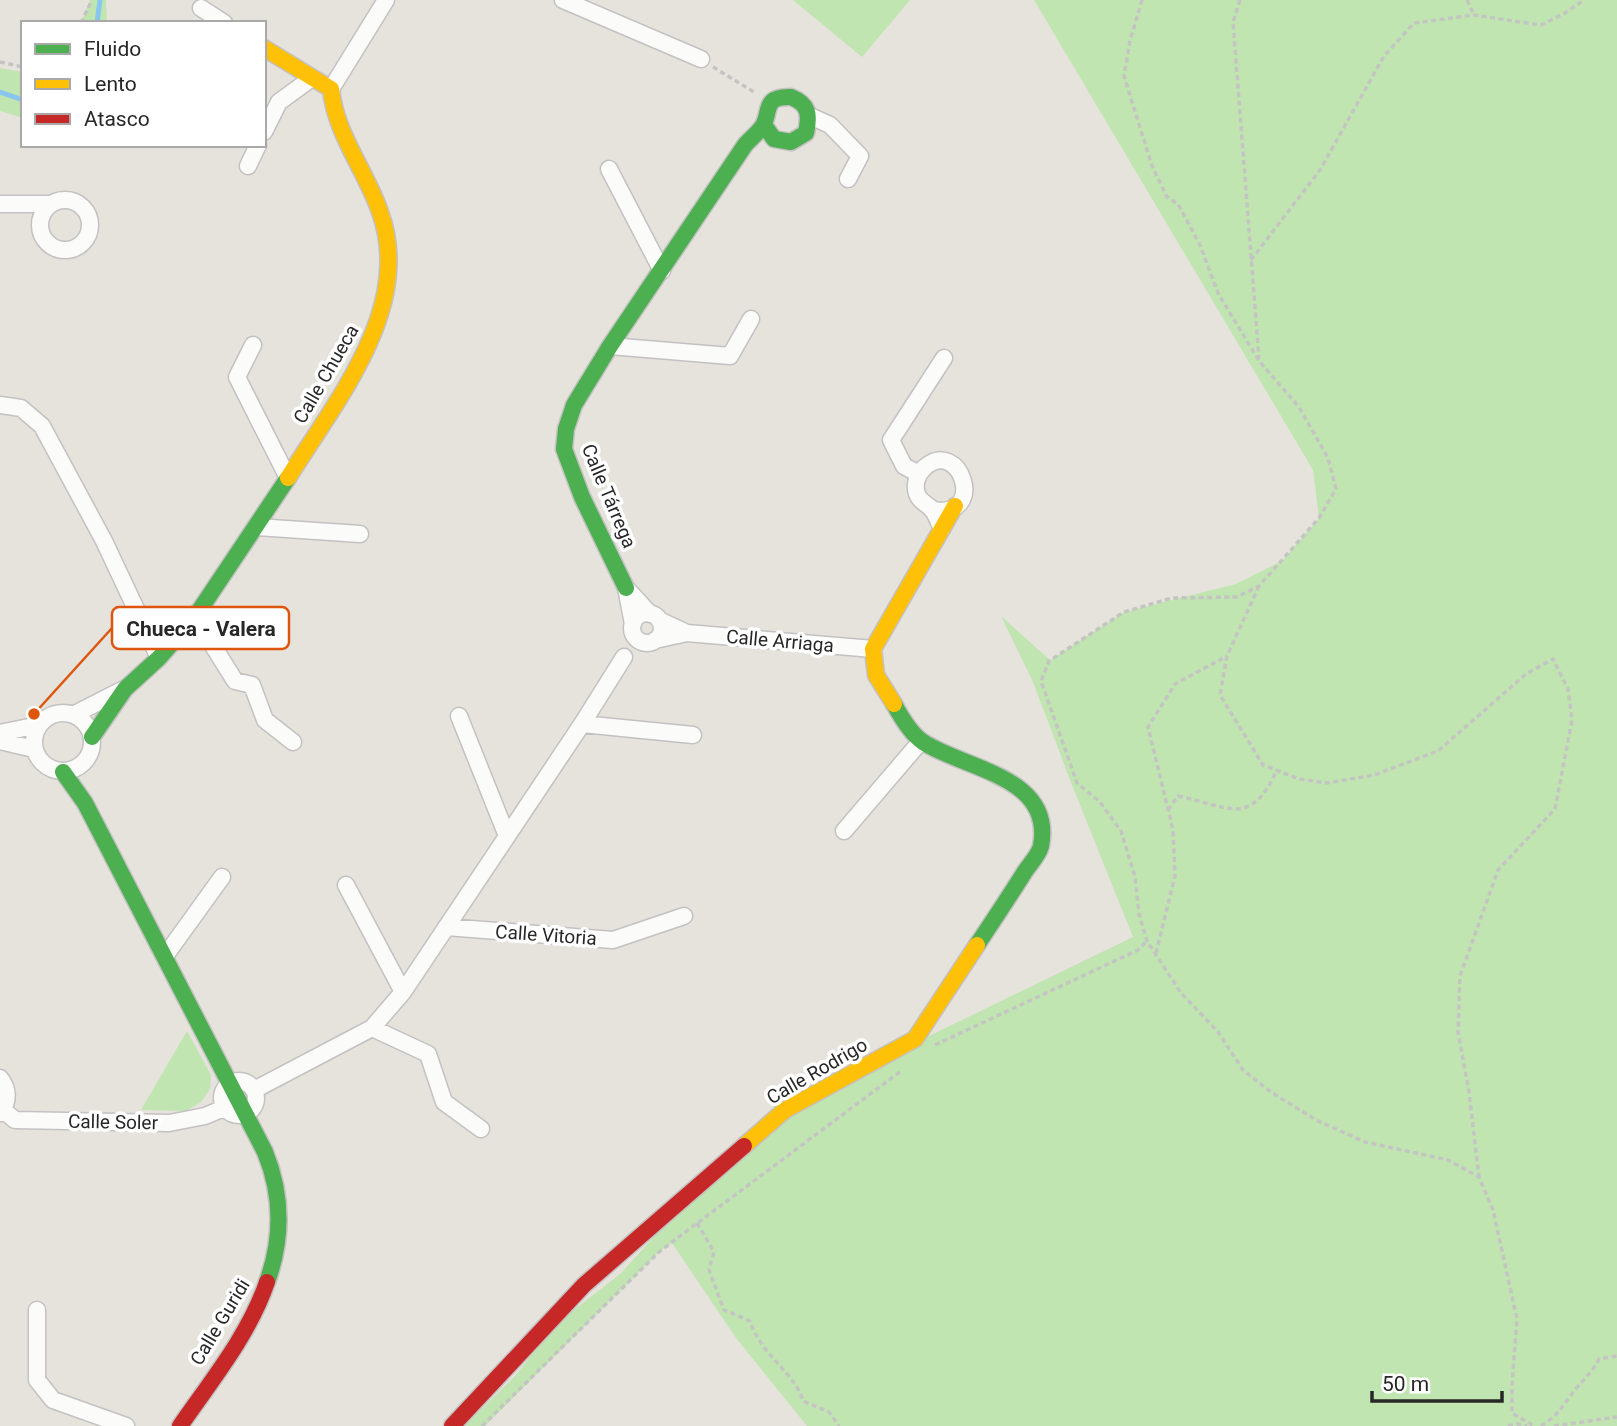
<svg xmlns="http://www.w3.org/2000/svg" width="1617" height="1426" viewBox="0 0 1617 1426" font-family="Roboto,sans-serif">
<rect width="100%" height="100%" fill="#e6e3dc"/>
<!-- green -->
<path fill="#c0e5b1" d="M90,0h16l1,23h-26z
M793,0h117l-48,57z
M1034,0h583v1426h-810l-71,-88 -64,-95 -12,8 -175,175h-21l51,-50 41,-52 64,-50 53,-58 119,-100 139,-81 202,-98 -61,-152 -39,-103 -32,-66 49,44 74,-48 112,-28 46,-23 37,-43 -6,-48z
M0,68l23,4v46l-23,-7z
M187,1031l24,44 -1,14 -9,13 -15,9 -45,-1z"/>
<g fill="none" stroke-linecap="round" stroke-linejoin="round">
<!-- stream -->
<path stroke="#88c6ef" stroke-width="5" d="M97,23l3,-23
M0,92l23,8"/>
<defs>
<path id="street" d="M563,0l138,59
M201,8l23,15
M331,89l55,-89
M810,116l20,9 30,31 -12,23
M264,132l15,-30 33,-24
M248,166l10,-21
M609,169l53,102
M40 225a25 25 0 1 1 50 0a25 25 0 1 1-50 0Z
M0,204h51
M253,345l-16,32 51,101
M610,346l120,10 21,-37
M0,405l21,3 21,18 62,115 55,117
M919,474l-15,-8 -13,-26 53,-82
M932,510c57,10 28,-75 -8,-42 -7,7 -10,17 -7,26 3,8 9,9 15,15 4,5 7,14 10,20
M257,527l103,7
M632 628a15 15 0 1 1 30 0a15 15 0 1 1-30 0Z
M195,617l40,64 17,4 13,35 28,22
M633,624l-7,-36 24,26
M687,633l186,16
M655,640l32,-7 -28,-13
M34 742a29 29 0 1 1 58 0a29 29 0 1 1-58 0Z
M73,715l49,-25
M459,716l48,120
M582,724l111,11
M0,733l39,-8
M0,741l34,8
M844,831l77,-90
M346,885l57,107
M446,927l167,13 71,-24
M165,956l57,-79
M372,1028l56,26 16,48 37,27
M0,1078c9,11 9,24 0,35
M222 1098a17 17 0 1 1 34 0a17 17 0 1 1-34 0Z
M254,1090l118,-62 31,-36 179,-268 42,-67
M3,1110l12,10 154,3 36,-7 19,-8
M37,1310v70l16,20 73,26"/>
<path id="fast" d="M626,588l-44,-91 -18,-48 2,-20 8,-24 36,-59 135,-201c5,-6 12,-11 17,-18 10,-14 -1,-31 29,-30 18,7 19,18 15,36l-15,9 -17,-3 -10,-14
M894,704c7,13 17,30 29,38 43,28 131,34 118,104 -2,9 -12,19 -17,27 -15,24 -31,48 -47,72
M92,737l33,-48 34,-31 36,-41 93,-139
M63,772l22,31 180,349c18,44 18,86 2,130"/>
<path id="slow" d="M264,48l67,41c4,44 35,82 49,123 35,95 -45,190 -92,266
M894,704l-18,-29 -3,-26 82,-143
M744,1146l41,-36 130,-71 62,-94"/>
<path id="jam" d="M180,1426c31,-45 69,-91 87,-144
M452,1426l132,-141 160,-139"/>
</defs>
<!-- street casing -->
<use href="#street" stroke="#c3c1c2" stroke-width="19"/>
<!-- fast casing -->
<use href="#fast" stroke="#c3c1c2" stroke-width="19"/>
<!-- slow casing -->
<use href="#slow" stroke="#c3c1c2" stroke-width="19"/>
<!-- jam casing -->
<use href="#jam" stroke="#c3c1c2" stroke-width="19"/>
<!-- path -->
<path stroke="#c4c4c3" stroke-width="3.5" stroke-dasharray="5 3.5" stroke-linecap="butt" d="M1142,0l-12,41 -6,35 28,90 15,31 11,7 22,41 18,48 41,68 40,46 29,51 8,31 -17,29 -60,68 -22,11 -65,1 -48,14 -75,49 -8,20 36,102 23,19 21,29 14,46 4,37 8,27 34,52 37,39 25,38 28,22 45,28 49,22 83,18 31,17 14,33 24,109 -5,66v28l22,13
M1240,0l-7,22 26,337
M1467,0l7,15
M81,23l11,-23
M0,62l23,5
M713,67l41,25
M1251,260l69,-90 64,-114 30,-33 60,-8 67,10 24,-12 19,-13
M1259,586l-32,70 -7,39 43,70 36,14 28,4 47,-8 64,-24 88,-77 27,-15 15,30 4,31 -17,89 -57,61 -38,106 -2,56 11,60 10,85
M1168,810l10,-14c50,10 72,33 99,-26
M1156,953l19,-77 -2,-46 -25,-103 27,-43 52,-28
M935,1045l203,-95 9,-9
M697,1223l17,29 -5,18 15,40 26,11c10,33 46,53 53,80l26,11 10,14
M482,1426l178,-175 241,-180
M1508,1426l9,-2 10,2
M1541,1426c19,-12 21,-20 34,-36 9,-11 18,-19 24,-31l18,-3
M1554,1426l63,-9"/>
<!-- street -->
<use href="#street" stroke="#fbfbfa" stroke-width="16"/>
<!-- fast -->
<use href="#fast" stroke="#4caf50" stroke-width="16"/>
<!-- slow -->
<use href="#slow" stroke="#ffc107" stroke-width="16"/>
<!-- jam -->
<use href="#jam" stroke="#c62828" stroke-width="16"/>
</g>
<g text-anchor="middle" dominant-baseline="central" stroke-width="7" stroke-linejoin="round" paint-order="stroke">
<!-- street labels -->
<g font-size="19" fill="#272727" stroke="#fff">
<text transform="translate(326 374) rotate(-60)">Calle Chueca</text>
<text transform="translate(609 496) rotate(67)">Calle Tárrega</text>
<text transform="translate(780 641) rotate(5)">Calle Arriaga</text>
<text transform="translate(546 935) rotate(4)">Calle Vitoria</text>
<text transform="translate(817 1071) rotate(-30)">Calle Rodrigo</text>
<text transform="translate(113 1122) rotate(1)">Calle Soler</text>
<text transform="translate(220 1322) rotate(-59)">Calle Guridi</text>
</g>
</g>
<!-- callouts -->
<path fill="none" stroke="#de560d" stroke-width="2.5" d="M34 714L112 628"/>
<circle fill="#de560d" stroke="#fff" stroke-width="2.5" cx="34" cy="714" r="7"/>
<rect fill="#fff" stroke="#de560d" stroke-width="2.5" x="112" y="607" width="177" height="42" rx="7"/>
<g font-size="21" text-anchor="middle" font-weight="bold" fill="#272727">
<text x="201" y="636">Chueca - Valera</text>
</g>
<!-- legend -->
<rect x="21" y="21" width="245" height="126" fill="#ffffff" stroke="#a9a9a9" stroke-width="2"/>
<rect x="35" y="44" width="35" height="10" fill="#4caf50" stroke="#a9a9a9" stroke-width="2"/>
<text x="84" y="56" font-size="21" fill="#272727">Fluido</text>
<rect x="35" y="79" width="35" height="10" fill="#ffc107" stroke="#a9a9a9" stroke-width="2"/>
<text x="84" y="91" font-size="21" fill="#272727">Lento</text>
<rect x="35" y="114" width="35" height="10" fill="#c62828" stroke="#a9a9a9" stroke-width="2"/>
<text x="84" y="126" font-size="21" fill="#272727">Atasco</text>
<!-- scale -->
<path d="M1372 1391v10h130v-10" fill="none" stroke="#272727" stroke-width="3.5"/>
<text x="1382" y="1391" font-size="21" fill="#272727" stroke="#ffffff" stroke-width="5" paint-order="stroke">50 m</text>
</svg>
